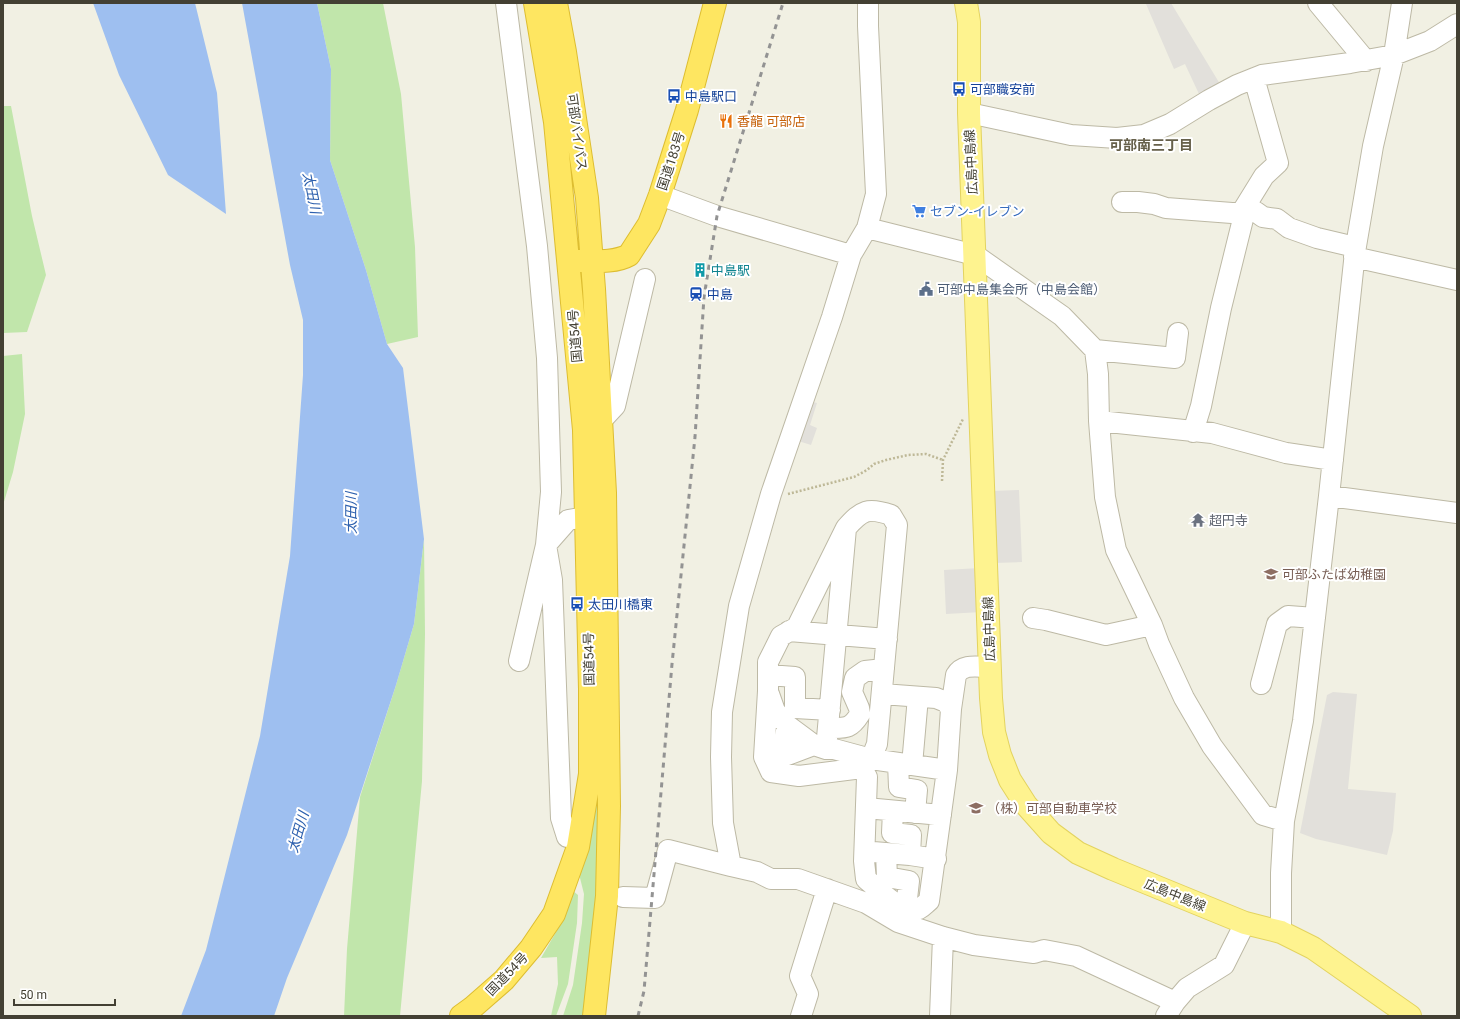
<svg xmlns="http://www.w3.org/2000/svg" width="1460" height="1019" viewBox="0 0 1460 1019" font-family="Roboto,'Noto Sans JP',sans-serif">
<rect width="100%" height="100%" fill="#f1f0e3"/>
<!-- green -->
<path fill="#c1e6ab" d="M317,3h66l18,91 14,153 3,90 -31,7 -21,-74 -36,-110 1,-91z
M3,106h8l21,110 14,59 -19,57 -24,1z
M22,354l3,60 -12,58 -10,33v-149z
M424,539l1,95 -3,147 -22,235h-56l3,-67 13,-152 36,-112 18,-61z
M598,755l1,98 -13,163h-23l10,-31 9,-62 2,-29 -5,-20z
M573,891l5,4 -1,28 -9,61 -12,32h-5l7,-32 -1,-27 -16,1 22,-38z"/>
<!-- parking -->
<path fill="#e2e0db" d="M1147,3h24l49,81 -21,10 -14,-30 -11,5 -28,-65z
M805,400l12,3 -7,22 7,3 -6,17 -19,-6z
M1019,490l3,72 -28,1 -3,-72z
M980,568l2,44 -36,2 -2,-44z
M1333,692l24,2 -9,95 48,4 -3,38 -6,24 -71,-16 -16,-6 27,-138z"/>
<!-- water -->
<path fill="#9ebff0" d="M93,3h102l22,90 9,121 -58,-39 -49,-100z
M242,3h75l14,66 -1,91 36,110 21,74 16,24 21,171 -10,85 -18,61 -49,150 -60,143 -13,38h-93l25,-66 54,-214 30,-180 13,-181v-55l-13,-55z"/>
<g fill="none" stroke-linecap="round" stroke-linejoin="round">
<defs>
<path id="minor" d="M506,3l31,243 10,112 4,134 -5,53 -27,116
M868,3v23l8,168 -9,34 -16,27 -19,62 -61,177 -32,112 -17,106 -1,45 2,66 8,43 26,6 14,7h27l68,24 32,19 45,15 31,8 60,8 10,-3 32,6 99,46
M1318,3l48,58
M969,113l102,22 46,3 27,-3 26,-11 39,-24 28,-15 25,-10 88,-12 44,-8 36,-14 27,-17
M660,195l57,21 134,39
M1122,202h16l16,2 12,4 66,5h8l3,-3 21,-34 14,-13 -24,-85
M1243,210l13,2 7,5 14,2 12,9 28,10 38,9
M867,228l108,27 87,61 33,34 3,24 1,47 6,76 11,53 36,75 7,19 25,54 28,48 51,69 21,6
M1354,257l103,23
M1095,350l80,8 3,-25
M601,421l14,-15 30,-127
M1099,421l113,12 74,20 47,7
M1193,432l8,-26 20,-98 22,-89 -3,-6
M1329,496l128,17
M1033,618l13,2 60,15 46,-10
M789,631l98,8
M768,675l27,2v31l35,2
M1261,684l16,-60 11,-8 27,2
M769,694l6,17 12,14 27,20 12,4h8l37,10 76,11
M951,709l5,-34c7,-12 22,-8 34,-8
M787,725l-5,32 32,-12
M828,728c17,0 22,2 32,-14l-1,-6 -7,-16 3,-14 10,-7 19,-2
M826,749l20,-221c16,-18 22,-21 45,-13l6,10 -20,219 -6,15 -9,9 -63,8 -28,-4 -7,-15 4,-66v-29l13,-26 16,-9 49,-99
M898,763l1,24 18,3 -2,23
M912,765l6,-68
M862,768l5,9 -3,84 2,18c12,10 36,36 53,30 4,-2 7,-6 10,-8l18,-131 4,-61 -5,-7 -10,-4 -54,-4
M866,808l75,7
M893,811l-1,22 19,2 -1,20
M567,837l-6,-19 -9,-238 -6,-35 22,-25 18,-3
M873,852l37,3 26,4
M886,853l1,24 22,4 -3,27
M623,897l32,1 13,-48 63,16
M1281,932v-59l3,-52 19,-100 26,-225 26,-244 18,-106 21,-91 8,-52
M801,1016l7,-22 -8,-18 27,-87
M940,1016l3,-79
M1166,1016l9,-14 12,-14 37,-23 21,-42"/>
<path id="major" d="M966,3l3,19v91l22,585 3,34 6,23 10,25 16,25 25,28 27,20 35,16 132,54 36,9 32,16 97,68"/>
<path id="highway" d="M556,3l9,49 22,146 7,91 11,204 4,313 -2,90 -13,120
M578,261c16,0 37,2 51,-6l20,-31 11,-29 27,-85 28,-107
M461,1016l11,-8 32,-28 27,-32 23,-34 24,-67 12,-73v-85l-6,-259 -29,-308 -20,-119"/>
</defs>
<!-- minor casing -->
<use href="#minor" stroke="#bdb9a5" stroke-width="22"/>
<!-- major casing -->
<use href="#major" stroke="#e3d35f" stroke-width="24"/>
<!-- highway casing -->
<use href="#highway" stroke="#ddbd31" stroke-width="24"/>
<!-- path -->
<path stroke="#beb897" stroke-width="2.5" stroke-dasharray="2 2" stroke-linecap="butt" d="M942,481l1,-21 20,-41
M788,494l66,-17 13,-7 7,-6 12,-4 22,-5 18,-1 17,6"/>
<!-- minor -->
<use href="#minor" stroke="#fff" stroke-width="20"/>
<!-- major -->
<use href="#major" stroke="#fef38f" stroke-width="22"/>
<!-- highway -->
<use href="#highway" stroke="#fee661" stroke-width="22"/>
<!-- rail -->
<path stroke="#939393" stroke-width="3" stroke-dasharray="5 5" stroke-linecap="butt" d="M638,1016l6,-25 28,-327 23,-227 9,-140 13,-81 66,-213"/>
</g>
<!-- icons -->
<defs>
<symbol id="bus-bare" viewBox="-9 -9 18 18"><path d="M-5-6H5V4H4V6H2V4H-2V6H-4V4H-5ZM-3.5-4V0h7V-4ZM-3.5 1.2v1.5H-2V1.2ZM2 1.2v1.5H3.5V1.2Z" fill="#1a4fb4" stroke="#fff" stroke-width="2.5" paint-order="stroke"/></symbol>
<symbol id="restaurant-bare" viewBox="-9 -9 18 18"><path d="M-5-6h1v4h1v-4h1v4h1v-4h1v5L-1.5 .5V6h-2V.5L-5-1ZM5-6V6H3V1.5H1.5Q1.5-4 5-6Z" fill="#e8710a" stroke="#fff" stroke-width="2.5" paint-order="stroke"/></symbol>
<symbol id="supermarket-bare" viewBox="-9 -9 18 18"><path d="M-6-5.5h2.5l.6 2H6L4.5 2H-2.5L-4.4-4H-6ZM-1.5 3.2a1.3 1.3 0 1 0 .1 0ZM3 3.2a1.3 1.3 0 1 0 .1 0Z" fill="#3f7fe0" stroke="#fff" stroke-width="2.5" paint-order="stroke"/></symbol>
<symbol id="building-bare" viewBox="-9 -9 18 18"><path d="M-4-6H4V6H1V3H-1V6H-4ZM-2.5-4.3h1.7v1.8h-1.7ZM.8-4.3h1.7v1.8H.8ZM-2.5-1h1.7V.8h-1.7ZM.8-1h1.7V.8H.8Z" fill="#0f9aa8" stroke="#fff" stroke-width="2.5" paint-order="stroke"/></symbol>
<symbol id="civic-bare" viewBox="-9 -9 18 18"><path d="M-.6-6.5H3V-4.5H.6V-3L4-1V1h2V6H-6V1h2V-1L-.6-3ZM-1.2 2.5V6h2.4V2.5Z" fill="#5c6f8a" stroke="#fff" stroke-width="2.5" paint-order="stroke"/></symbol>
<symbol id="station-bare" viewBox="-9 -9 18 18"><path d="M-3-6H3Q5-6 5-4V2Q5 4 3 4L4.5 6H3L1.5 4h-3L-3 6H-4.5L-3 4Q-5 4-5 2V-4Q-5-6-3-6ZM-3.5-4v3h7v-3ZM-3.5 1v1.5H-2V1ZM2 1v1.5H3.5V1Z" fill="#1a4fb4" stroke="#fff" stroke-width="2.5" paint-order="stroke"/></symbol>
<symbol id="temple-bare" viewBox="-9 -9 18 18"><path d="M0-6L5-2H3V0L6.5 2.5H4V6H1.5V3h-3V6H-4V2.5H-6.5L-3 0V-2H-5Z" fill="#6b7280" stroke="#fff" stroke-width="2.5" paint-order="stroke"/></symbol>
<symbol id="school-bare" viewBox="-9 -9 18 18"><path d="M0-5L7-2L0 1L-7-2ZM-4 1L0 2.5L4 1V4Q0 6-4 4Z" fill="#8d6e63" stroke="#fff" stroke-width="2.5" paint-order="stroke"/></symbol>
</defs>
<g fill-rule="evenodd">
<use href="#bus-bare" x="949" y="79" width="20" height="20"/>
<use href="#bus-bare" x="664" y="86" width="20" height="20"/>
<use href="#restaurant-bare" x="716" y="111" width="20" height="20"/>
<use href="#supermarket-bare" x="909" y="201" width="20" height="20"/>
<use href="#building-bare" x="690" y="260" width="20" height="20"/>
<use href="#civic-bare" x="916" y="279" width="20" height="20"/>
<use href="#station-bare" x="686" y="284" width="20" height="20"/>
<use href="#temple-bare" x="1188" y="510" width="20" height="20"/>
<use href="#school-bare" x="1261" y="564" width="20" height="20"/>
<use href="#bus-bare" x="567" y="594" width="20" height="20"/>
<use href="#school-bare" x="966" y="798" width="20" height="20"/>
</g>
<g text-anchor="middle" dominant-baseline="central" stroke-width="4" stroke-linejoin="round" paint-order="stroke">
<!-- transit labels -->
<g font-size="13" fill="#164399" stroke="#fff" text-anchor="start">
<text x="970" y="89">可部職安前</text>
<text x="685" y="96">中島駅口</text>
<text x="707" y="294">中島</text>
<text x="588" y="604">太田川橋東</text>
</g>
<!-- food labels -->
<g font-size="13" fill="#c56008" stroke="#fff" text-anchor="start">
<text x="737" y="121">香龍 可部店</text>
</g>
<!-- street labels -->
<g font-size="13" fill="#434033" stroke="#fff">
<text transform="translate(577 132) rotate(82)">可部バイパス</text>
<text transform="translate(671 161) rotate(-72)">国道183号</text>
<text transform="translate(971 162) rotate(-93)">広島中島線</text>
<text transform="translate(575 336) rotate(-95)">国道54号</text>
<text transform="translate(989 629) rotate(-92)">広島中島線</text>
<text transform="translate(589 659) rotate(-91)">国道54号</text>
<text transform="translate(1175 895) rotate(22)">広島中島線</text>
<text transform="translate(507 974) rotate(-46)">国道54号</text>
</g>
<!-- shop labels -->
<g font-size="13" fill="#366cbe" stroke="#fff" text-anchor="start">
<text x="930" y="211">セブン-イレブン</text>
</g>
<!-- culture labels -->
<g font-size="13" fill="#0d838f" stroke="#fff" text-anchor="start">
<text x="711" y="270">中島駅</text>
</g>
<!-- service labels -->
<g font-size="13" fill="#4e5e75" stroke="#fff" text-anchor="start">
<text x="937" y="289">可部中島集会所（中島会館）</text>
</g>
<!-- worship labels -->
<g font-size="13" fill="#5b616d" stroke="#fff" text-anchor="start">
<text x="1209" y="520">超円寺</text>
</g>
<!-- education labels -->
<g font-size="13" fill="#785e54" stroke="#fff" text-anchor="start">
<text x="1282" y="574">可部ふたば幼稚園</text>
<text x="987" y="808">（株）可部自動車学校</text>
</g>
<!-- neighbourhood labels -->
<g font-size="14" font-weight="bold" fill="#66604a" stroke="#fff">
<text x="1151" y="145">可部南三丁目</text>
</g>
<!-- water labels -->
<g font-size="14" font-style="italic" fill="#2d60ae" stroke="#fff">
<text transform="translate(312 193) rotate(79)">太田川</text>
<text transform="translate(351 513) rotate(-90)">太田川</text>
<text transform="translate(298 832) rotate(-74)">太田川</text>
</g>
</g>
<!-- border -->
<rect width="1460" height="1019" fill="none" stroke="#434033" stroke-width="8"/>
<!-- scale -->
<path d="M14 999v6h101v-6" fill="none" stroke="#434033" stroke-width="2"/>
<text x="20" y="999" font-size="12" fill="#434033" stroke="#ffffff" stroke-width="3" paint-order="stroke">50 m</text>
</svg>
